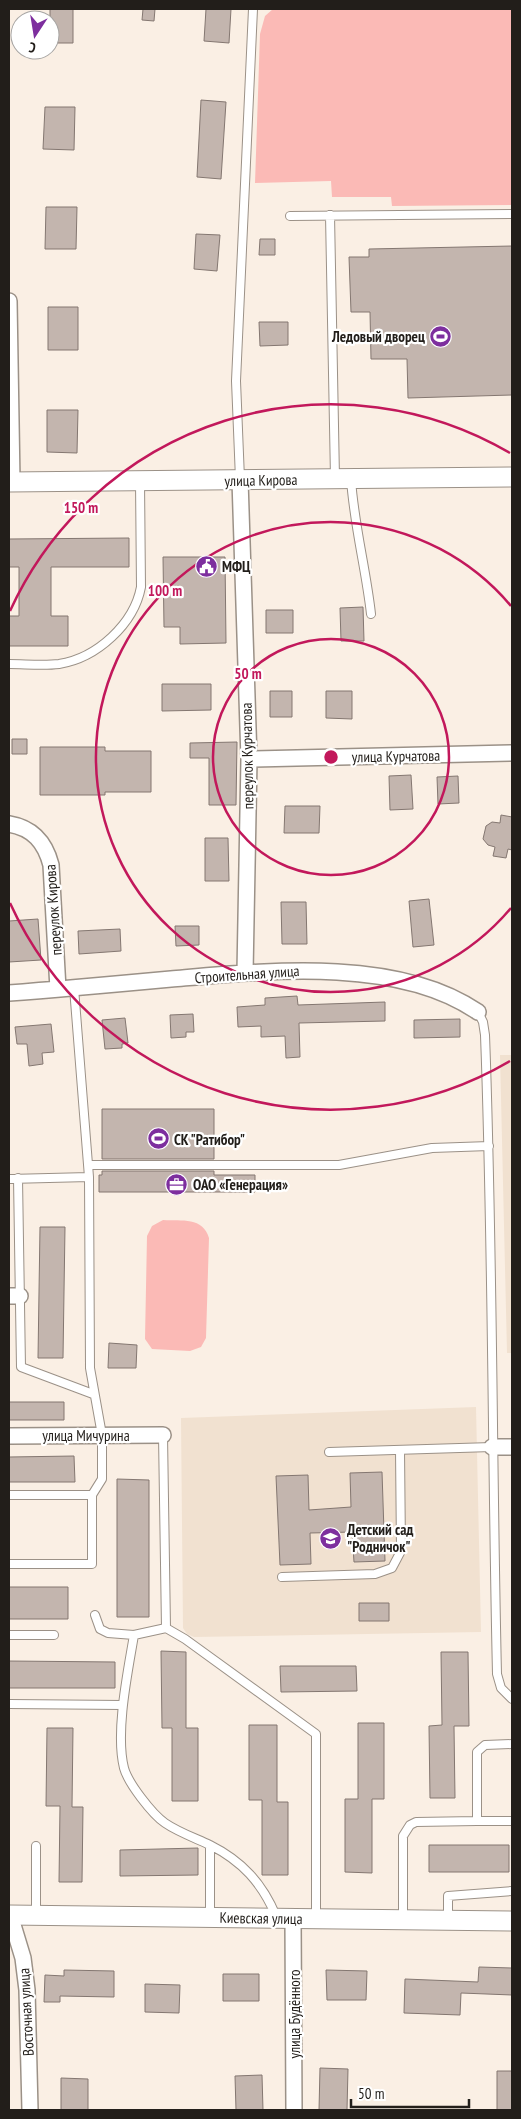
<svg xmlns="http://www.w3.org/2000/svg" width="521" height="2119" viewBox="0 0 521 2119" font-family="'PT Sans Narrow',sans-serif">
<rect width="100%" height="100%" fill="#faefe4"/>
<!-- built -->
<path fill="#f1e1d0" d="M500,1055h12v298h-5z
M476,1407l5,225 -287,5 -7,-3 -4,-6 -2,-210z"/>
<!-- green -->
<path fill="#fbbab6" d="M273,9h239v196l-120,1 -1,-9h-59l-1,-16 -76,2 5,-149 5,-18z
M163,1220c19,1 40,-3 46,18l-3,100 -5,9 -11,4 -38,-2 -7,-10 2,-103 5,-10z"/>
<!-- building -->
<path fill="#c3b5ae" stroke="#847771" d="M50,9h23v34h-23z
M143,9h12l-1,12 -12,-1z
M206,9h25l-2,34 -25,-2z
M201,100l25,2 -5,77 -24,-2z
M45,107h30l-1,43 -31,-1z
M46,207h31l-1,42h-31z
M196,234l24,1 -3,36 -23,-2z
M260,239h15v16h-16z
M512,246v149l-104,3 -1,-39h-36l-1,-47h-19l-2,-55h20v-8z
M48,307h30v43h-30z
M259,322h29v23l-28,1z
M47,410h31l-1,43 -30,-1z
M129,538v29h-78v49h17v30h-59v-30h10v-49h-10v-28z
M163,557h62l1,86 -46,1v-17h-16z
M363,607l1,34h-23l-1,-33z
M266,610h27v23h-27z
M162,684h49v26l-49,1z
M270,691h22v26h-22z
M326,691h26v28l-26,-1z
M12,739h15v15h-15z
M237,742l-1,63h-27v-47h-19v-15z
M40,747h65v4h46v41h-46v3h-65z
M411,775l2,34 -23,1 -1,-34z
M458,776l1,27 -21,1 -1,-27z
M285,806h35l-1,27h-35z
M501,815l11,2v33l-4,-1 -2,9 -13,-2 2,-9 -7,-2 -5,-6 3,-13 6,-4 8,1z
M205,838h23l1,43h-24z
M429,899l5,46 -21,2 -4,-46z
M281,902h25l1,42h-25z
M38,919l3,41 -32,2v-41z
M175,926h24v19l-23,1z
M120,929l1,22 -42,3 -1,-23z
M297,996l1,9 87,-3v19l-86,2 1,34 -14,1 -1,-22 -24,1v-11l-23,1 -1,-20 28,-2v-7z
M193,1014l1,18h-8v5l-15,1 -1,-23z
M125,1018l3,25 -6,1v4l-17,1 -3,-29z
M460,1019v18l-46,1v-18z
M51,1024l3,28 -12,1 1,11 -14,2 -2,-22h-10l-2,-17z
M102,1109h112v50h-112z
M102,1171h112v4h41v17h-156v-17h3z
M40,1227h25l-2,131h-25z
M109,1343l28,2 -1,23h-28z
M9,1402h55v18h-55z
M74,1456l1,26h-66v-25z
M382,1472l3,89 -31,1 -2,-30 -42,1 1,31 -31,1 -4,-89 32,-1 1,35 42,-3 -1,-34z
M117,1479l32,1v137h-32z
M9,1587h59v32h-59z
M359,1603h30v18h-30z
M161,1651l25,1v76h12v73h-26v-73h-10z
M441,1652h27l1,74h-15l1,72h-25l-1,-72 13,-1z
M9,1661l106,1v26h-106z
M280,1666h76l1,25 -76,1z
M358,1723h26v76h-12v74l-27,-1v-73h13z
M249,1725h28v77h11v73h-26v-75h-13z
M47,1728h26l-1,79h11l-1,75h-23l1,-76h-14z
M429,1845h80v27h-80z
M198,1848v27l-78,1v-26z
M479,1967l33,1v27l-51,-2 -1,22 -56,-2 1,-34 73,3z
M64,1970l50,1v26l-54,-1v6h-16l1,-27 19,1z
M326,1970l41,1 -1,29h-39z
M223,1974h36v27h-36z
M145,1984l35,1 -1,28 -34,-1z
M320,2068l28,1 -1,41h-28z
M497,2071h15v39h-15z
M262,2075l1,35h-27l-1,-34z
M61,2078l27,1v31h-27z"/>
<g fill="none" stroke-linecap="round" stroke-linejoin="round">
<defs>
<path id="service" d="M330,215l5,263
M290,216l222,-2
M240,479l-4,-98 17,-372
M351,479c3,46 15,90 20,135
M9,664c16,0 34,2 50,0 38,-6 75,-40 82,-77l-1,-106
M478,1012l5,10 2,13c8,213 7,426 12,639l4,14 11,11
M88,1165h251l93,-17 57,-2
M18,1178l3,189 72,27
M9,1179l80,-2
M163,1435l3,193 -32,7c-6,36 -19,97 -10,133 4,15 28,46 41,55 13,9 30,15 45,22v72
M329,1452l163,-5
M9,1495h83
M9,1564h83v-69l10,-16v-44l-12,-67 -1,-191 -15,-189
M282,1577l93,-3 17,-6 9,-17 -1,-101
M95,1615l5,14 8,4 26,2
M166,1628l19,11 131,95v184
M9,1635h45
M9,1704l114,1
M512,1744l-27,1 -8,7v69h35
M210,1845c32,16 52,38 66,71
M36,1916v-70
M403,1919v-83l7,-11 6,-3 61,-1
M448,1920v-24l64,-5"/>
<path id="minor" d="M9,301l3,181
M240,480l9,279 -4,214
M249,759l263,-6
M9,824c24,4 36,18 42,41l7,124
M9,993c54,-4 108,-9 162,-14 93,-8 226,-23 307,33
M9,1296h11
M9,1436l154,-1
M492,1447h20
M10,1915l13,43 4,32 3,120
M293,1918l1,192"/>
<path id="tertiary" d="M9,482l503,-5
M9,1915l503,6"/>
</defs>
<!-- service casing -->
<use href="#service" stroke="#9b9187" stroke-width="10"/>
<!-- minor casing -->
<use href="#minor" stroke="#9b9187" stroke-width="18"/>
<!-- tertiary casing -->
<use href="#tertiary" stroke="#9b9187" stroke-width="21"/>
<!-- service -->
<use href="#service" stroke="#fff" stroke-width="8"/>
<!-- minor -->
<use href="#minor" stroke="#fff" stroke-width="15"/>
<!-- tertiary -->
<use href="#tertiary" stroke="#fff" stroke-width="19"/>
</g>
<!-- distance rings -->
<g fill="none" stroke="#c2185b" stroke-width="2.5">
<circle cx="331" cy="757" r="118"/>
<path d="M511 908A235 235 0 1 1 511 606"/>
<path d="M510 1061A353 353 0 0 1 10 903M10 611A353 353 0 0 1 510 453"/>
</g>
<!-- icons -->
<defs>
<symbol id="stadium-disc" viewBox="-11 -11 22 22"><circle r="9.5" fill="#7d2e9e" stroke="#fff"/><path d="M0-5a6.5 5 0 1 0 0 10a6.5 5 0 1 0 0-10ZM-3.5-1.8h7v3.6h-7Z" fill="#fff"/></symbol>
<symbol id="civic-disc" viewBox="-11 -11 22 22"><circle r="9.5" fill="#7d2e9e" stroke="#fff"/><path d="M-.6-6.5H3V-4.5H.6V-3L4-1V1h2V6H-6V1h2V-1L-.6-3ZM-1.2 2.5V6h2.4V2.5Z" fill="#fff"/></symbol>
<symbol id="office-disc" viewBox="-11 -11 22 22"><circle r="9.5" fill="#7d2e9e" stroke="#fff"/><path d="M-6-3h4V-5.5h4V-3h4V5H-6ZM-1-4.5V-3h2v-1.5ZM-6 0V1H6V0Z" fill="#fff"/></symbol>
<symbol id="school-disc" viewBox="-11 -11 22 22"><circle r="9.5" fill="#7d2e9e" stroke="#fff"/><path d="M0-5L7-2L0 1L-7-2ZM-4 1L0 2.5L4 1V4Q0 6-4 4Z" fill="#fff"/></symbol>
</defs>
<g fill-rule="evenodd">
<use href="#stadium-disc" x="428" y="324" width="25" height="25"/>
<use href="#civic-disc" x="194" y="554" width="25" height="25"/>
<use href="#stadium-disc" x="146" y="1126" width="25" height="25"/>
<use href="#office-disc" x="164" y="1172" width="25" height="25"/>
<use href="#school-disc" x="318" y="1526" width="25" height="25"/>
</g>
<g text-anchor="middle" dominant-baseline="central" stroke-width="4.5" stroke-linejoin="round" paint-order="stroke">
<!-- poi labels -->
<g font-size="15" font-weight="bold" fill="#221e1a" stroke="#fff" text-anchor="start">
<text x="425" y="336" text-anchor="end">Ледовый дворец</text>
<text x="222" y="566">МФЦ</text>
<text x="174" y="1139">СК "Ратибор"</text>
<text x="193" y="1184">ОАО «Генерация»</text>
<text x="347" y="1529">Детский сад<tspan x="347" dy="17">"Родничок"</tspan></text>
</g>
<!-- street labels -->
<g font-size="15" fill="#221e1a" stroke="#fff">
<text transform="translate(261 480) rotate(-1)">улица Кирова</text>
<text transform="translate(247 756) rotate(-91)">переулок Курчатова</text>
<text transform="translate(396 756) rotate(-1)">улица Курчатова</text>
<text transform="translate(53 910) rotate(-94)">переулок Кирова</text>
<text transform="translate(247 974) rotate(-4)">Строительная улица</text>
<text x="86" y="1435">улица Мичурина</text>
<text transform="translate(261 1918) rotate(1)">Киевская улица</text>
<text transform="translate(26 2012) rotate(-93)">Восточная улица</text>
<text transform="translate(294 2014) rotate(-90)">улица Будённого</text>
</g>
</g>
<circle cx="331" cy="757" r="8" fill="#c2185b" stroke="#fff" stroke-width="2.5"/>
<g font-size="15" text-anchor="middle" font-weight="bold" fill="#c2185b" stroke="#fff" stroke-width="4.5" stroke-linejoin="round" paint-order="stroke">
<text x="81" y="513">150 m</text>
<text x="165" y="596">100 m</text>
<text x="248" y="679">50 m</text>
</g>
<!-- border -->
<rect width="521" height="2119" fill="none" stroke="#221e1a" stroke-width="20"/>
<!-- north arrow -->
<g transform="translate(35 35) rotate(192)"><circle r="24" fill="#ffffff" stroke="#a7a5a3"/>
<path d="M0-4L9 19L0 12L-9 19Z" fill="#7d2e9e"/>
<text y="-8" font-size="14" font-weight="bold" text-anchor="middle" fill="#221e1a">С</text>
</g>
<!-- scale -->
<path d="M351 2099v8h118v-8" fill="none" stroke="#221e1a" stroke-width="2.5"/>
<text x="358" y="2099" font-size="15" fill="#221e1a" stroke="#ffffff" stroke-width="4" paint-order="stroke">50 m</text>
</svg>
